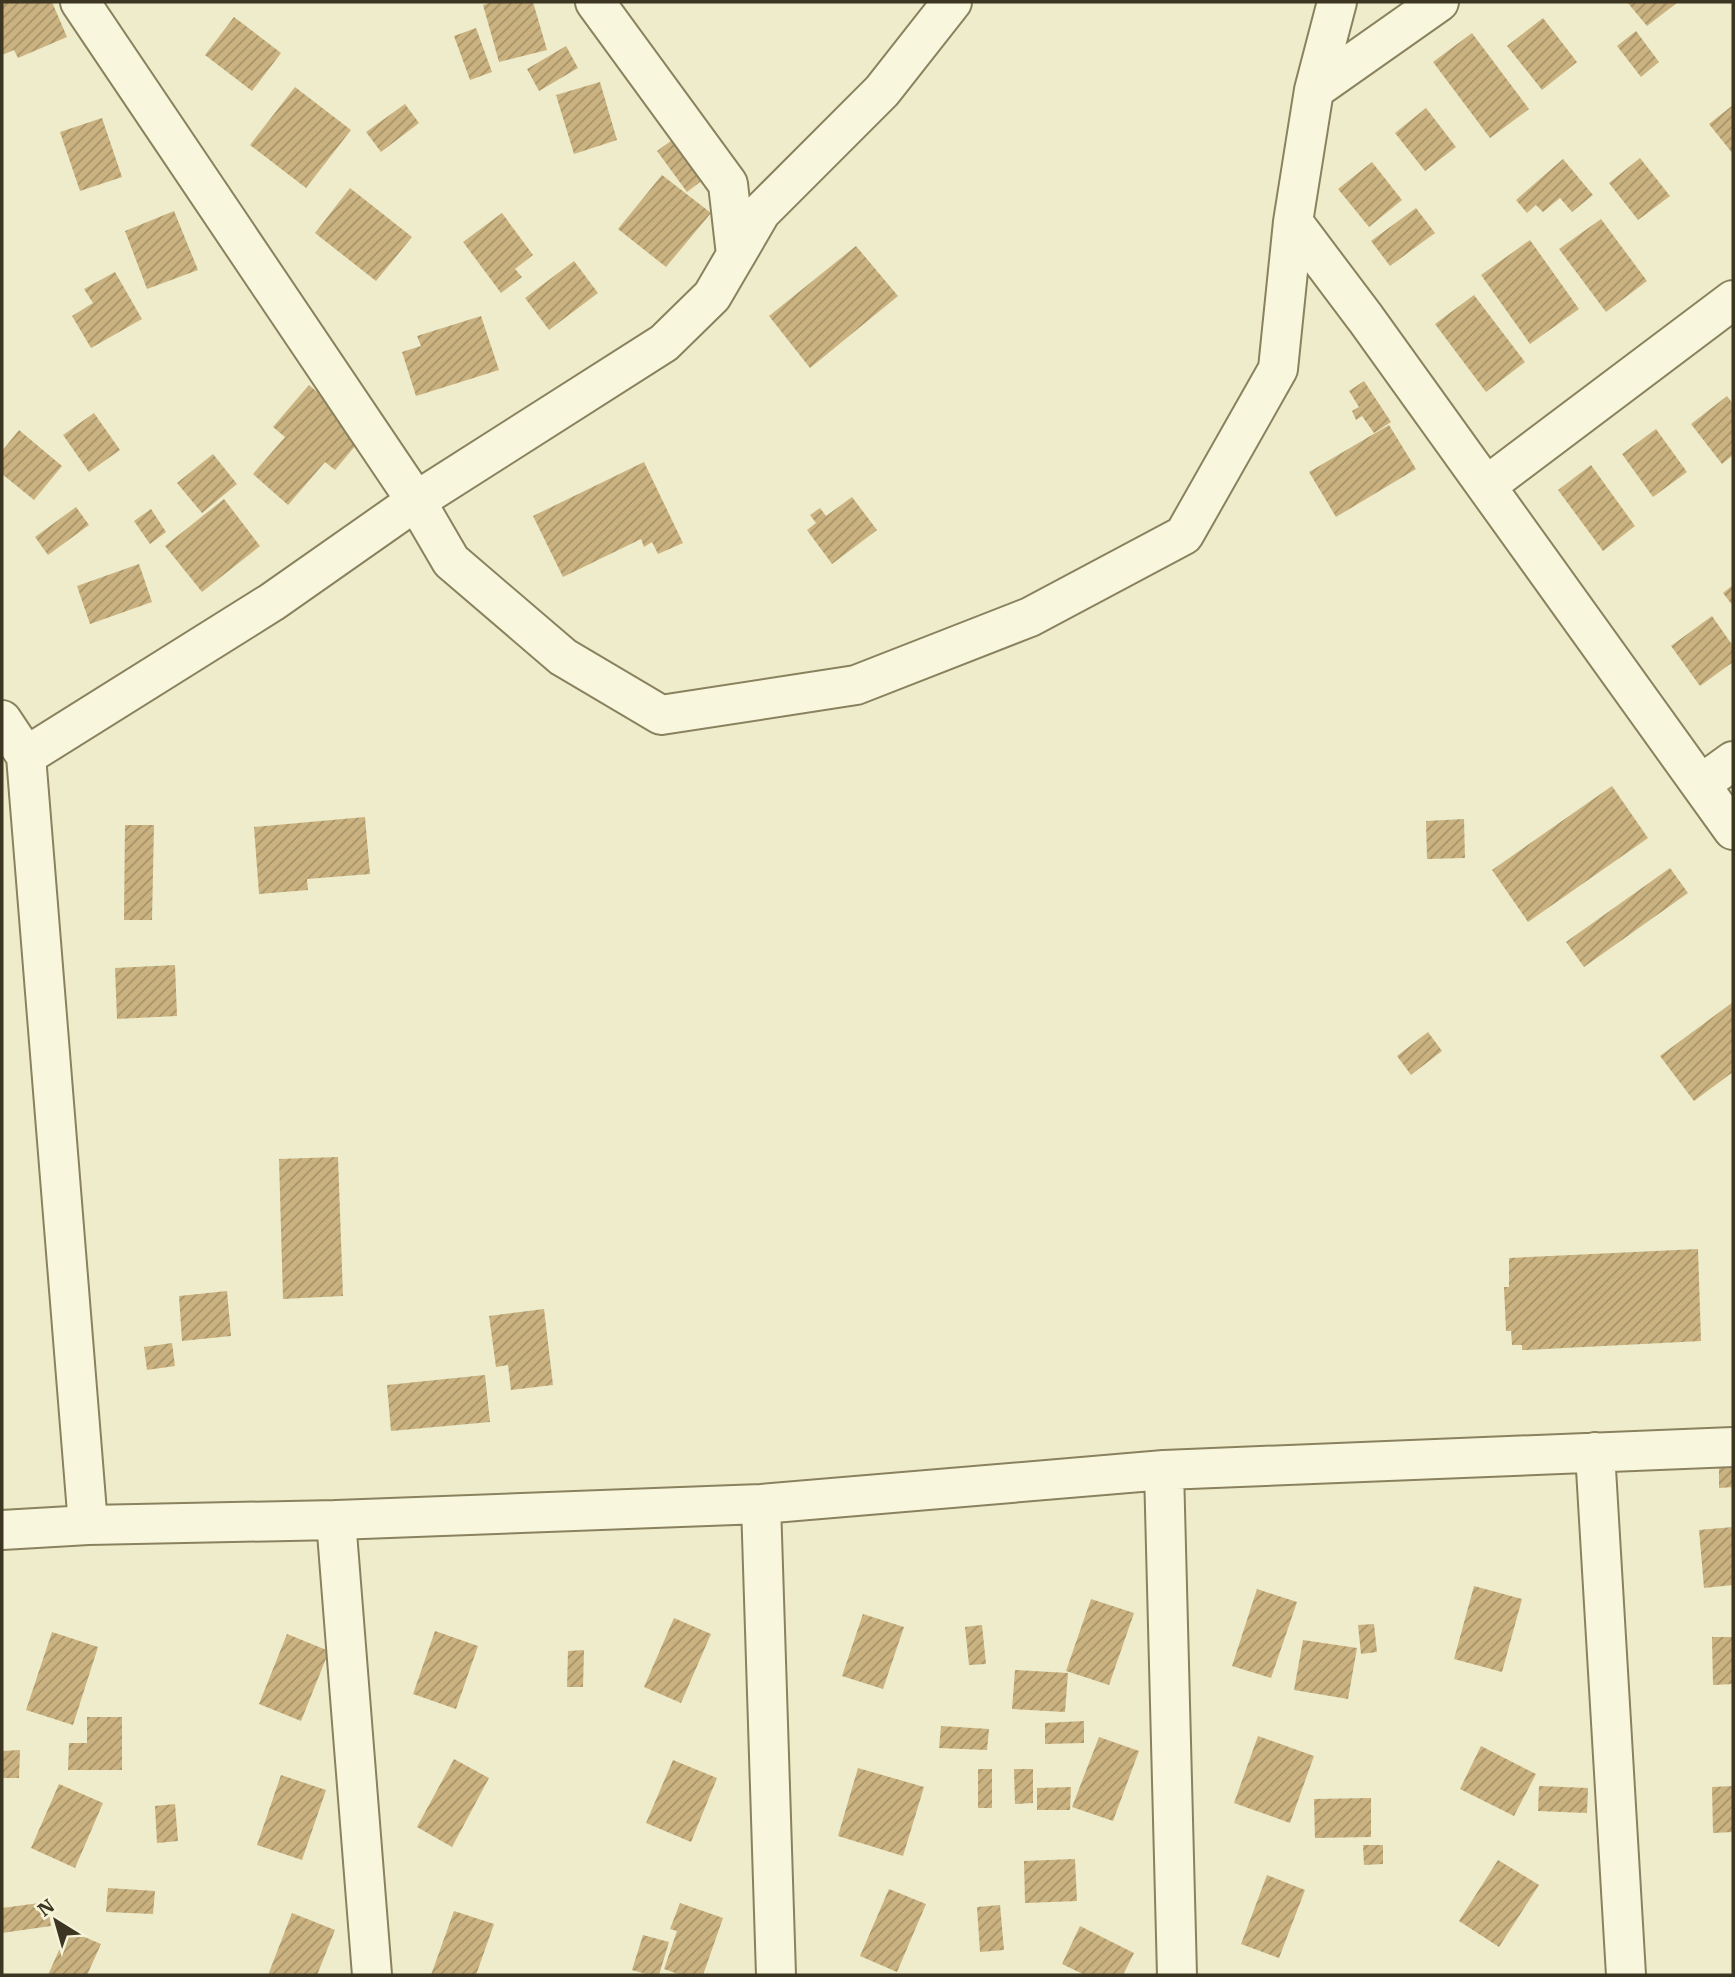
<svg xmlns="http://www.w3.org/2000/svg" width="1735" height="1977" viewBox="0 0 1735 1977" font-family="'IBM Plex Serif',serif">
<defs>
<pattern id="building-hatch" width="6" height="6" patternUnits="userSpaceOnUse" patternTransform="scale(1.75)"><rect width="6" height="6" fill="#cbb381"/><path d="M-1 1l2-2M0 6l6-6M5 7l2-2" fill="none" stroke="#a69269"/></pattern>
</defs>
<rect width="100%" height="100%" fill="#eeecca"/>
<!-- building -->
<path fill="url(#building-hatch)" d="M2,2h50l15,35 -49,21 -4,-8 -12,5z
M493,2h40l14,48 -48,12 -16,-57z
M1627,2h51l-31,24z
M234,17l47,36 -29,38 -47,-36z
M1543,18l34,44 -35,28 -35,-44z
M476,28l16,44 -22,8 -16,-44z
M1636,31l23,31 -18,15 -24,-31z
M1472,33l57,76 -39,29 -57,-76z
M566,46l12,22 -39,23 -12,-22z
M600,82l17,58 -43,14 -18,-59z
M295,87l56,43 -45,58 -56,-43z
M405,104l14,19 -38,29 -15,-20z
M1733,105v49l-24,-30z
M1426,108l30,39 -31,24 -30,-38z
M102,118l20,59 -42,14 -20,-59z
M675,138l29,41 -17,13 -30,-41z
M1640,158l30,38 -32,24 -29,-37z
M1563,159l30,36 -21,17 -12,-14 -17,14 -7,-7 -9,8 -11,-13z
M1372,162l30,38 -33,27 -31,-38z
M662,175l49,38 -45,54 -48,-38z
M350,188l62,49 -36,44 -61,-48z
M1416,208l19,25 -45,33 -19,-25z
M174,211l24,59 -51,19 -22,-58z
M502,213l31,42 -18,14 7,8 -21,16 -38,-51z
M1601,219l46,62 -41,31 -47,-63z
M1530,240l49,69 -49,35 -49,-69z
M856,246l42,50 -88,72 -41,-52z
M574,261l24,32 -49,37 -24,-32z
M115,272l27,47 -51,29 -19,-32 21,-13 -9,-14z
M1474,295l51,67 -39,30 -51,-68z
M481,316l18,54 -83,26 -14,-44 19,-6 -4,-10z
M1364,381l27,41 -17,11 -12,-17 -6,4 -4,-9 7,-4 -10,-16z
M309,385l57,48 -31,37 -10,-8 -37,43 -35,-31 32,-37 -12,-10z
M1727,396l6,8v51l-11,9 -31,-40z
M94,413l26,37 -31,22 -26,-37z
M1389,425l27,44 -80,48 -27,-45z
M1656,429l31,43 -34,25 -31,-43z
M19,430l43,36 -28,34 -32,-26v-23z
M213,454l24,30 -35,29 -25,-30z
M644,462l39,81 -25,11 -6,-12 -8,5 -3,-8 -78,38 -30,-61z
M1591,465l44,61 -32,25 -45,-61z
M852,497l25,33 -45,34 -25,-34 9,-7 -6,-8 10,-7 6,8z
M224,499l36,47 -58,46 -37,-46z
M76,507l13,18 -41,30 -13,-18z
M151,509l15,23 -16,12 -16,-23z
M139,564l13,38 -62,22 -13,-38z
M1733,585v21l-10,-13z
M1712,616l21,30v16l-33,24 -29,-40z
M1612,786l36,52 -120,84 -36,-52z
M365,817l5,57 -63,5 1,11 -49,4 -5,-67z
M1464,819l1,39 -38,1 -1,-38z
M125,825h29l-2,95h-28z
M1670,868l18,25 -104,74 -18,-25z
M175,965l2,51 -60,3 -2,-51z
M1733,1002v70l-39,29 -34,-45z
M1428,1032l14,19 -31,24 -14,-19z
M338,1157l5,139 -60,3 -4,-140z
M1698,1249l3,92 -175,9h-4v-5h-10l-1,-14h-5l-2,-44h5v-29z
M227,1291l4,45 -49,5 -3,-45z
M544,1309l9,76 -42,5 -3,-25 -12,2 -7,-51z
M172,1343l3,23 -28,4 -3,-23z
M485,1375l5,47 -99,9 -4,-46z
M1719,1461h14v26l-14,1z
M1733,1527v58l-29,3 -5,-58z
M1474,1586l48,13 -20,73 -48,-13z
M1257,1589l40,13 -26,76 -39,-12z
M1091,1599l43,14 -25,72 -43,-14z
M863,1614l41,13 -21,62 -41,-13z
M674,1618l37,16 -30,69 -37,-16z
M1374,1624l3,28 -16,2 -3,-29z
M982,1625l4,39 -17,1 -4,-38z
M435,1631l43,15 -22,63 -43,-15z
M52,1632l46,15 -25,78 -47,-15z
M287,1634l42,17 -28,70 -42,-17z
M1712,1637h21v47l-20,1z
M1303,1640l54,8 -9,51 -54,-9z
M584,1650l-1,37h-16l1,-36z
M1015,1670l53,3 -3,39 -53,-3z
M87,1717h35v53h-54l1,-27h18z
M1084,1721v22l-39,1v-21z
M941,1726l48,3 -2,21 -48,-2z
M1258,1736l56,20 -24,67 -56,-20z
M1099,1737l40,14 -26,70 -41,-14z
M1481,1746l55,28 -22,42 -54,-27z
M20,1750l-1,28h-17v-27z
M454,1759l35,19 -37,69 -35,-20z
M673,1760l44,18 -26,64 -45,-19z
M858,1768l66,19 -21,69 -65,-20z
M978,1769h14v39h-14z
M1014,1769h19v34l-18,1z
M281,1775l45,15 -24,70 -45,-15z
M59,1784l44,19 -28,65 -44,-20z
M1539,1786l49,2 -1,25 -49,-2z
M1733,1786v46l-20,1 -1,-46z
M1071,1787l-1,23h-33v-22z
M1371,1798v39l-56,1 -1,-39z
M175,1804l3,37 -21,2 -2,-37z
M1363,1845h20v19l-19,1z
M1075,1859l2,42 -52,2 -1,-42z
M1498,1860l41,25 -40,62 -40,-26z
M1267,1875l38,15 -26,68 -38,-14z
M108,1888l47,3 -2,23 -47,-2z
M889,1889l37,15 -29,68 -37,-16z
M47,1902l4,24 -49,7v-25z
M680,1903l43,15 -20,57h-22l-17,-6 13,-38 -7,-2z
M1000,1905l4,45 -24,2 -3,-45z
M454,1911l40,13 -18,51h-45z
M292,1913l43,17 -18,45h-49z
M1080,1926l54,27 -11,22h-38l-23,-11z
M68,1930l33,14 -14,31h-39z
M643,1935l26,7 -10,33h-9l-18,-5z"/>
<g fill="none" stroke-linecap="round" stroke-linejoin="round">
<defs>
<path id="minor" d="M595,2l133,182 8,71 -24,41 -48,47 -248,158 35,60 112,96 98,58 195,-30 174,-68 154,-82 94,-166 15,-147 21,-132 23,-88
M1314,90l125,-88
M1293,222l73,97 367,511
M736,255l25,-43 121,-121 70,-89
M1486,486l247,-186
M2,720l24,36 62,769
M26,756l246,-154 144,-101 -336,-499
M1701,784l32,-23
M1595,1452l31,523
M1164,1470l13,505
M761,1504l15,471
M336,1520l36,455
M2,1530l86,-5 248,-5 425,-16 403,-34 569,-23"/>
</defs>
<!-- minor casing -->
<use href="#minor" stroke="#8a815e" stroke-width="42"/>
<!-- minor -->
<use href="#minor" stroke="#f8f7dd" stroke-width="38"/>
</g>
<!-- border -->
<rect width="1735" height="1977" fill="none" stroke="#3b3521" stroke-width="7"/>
<!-- north arrow -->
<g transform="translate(56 1921) rotate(323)" stroke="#f5f4d9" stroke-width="5" paint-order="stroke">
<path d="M0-5L12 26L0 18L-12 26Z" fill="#3b3521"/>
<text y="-10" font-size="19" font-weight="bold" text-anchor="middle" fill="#3b3521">N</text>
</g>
</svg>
